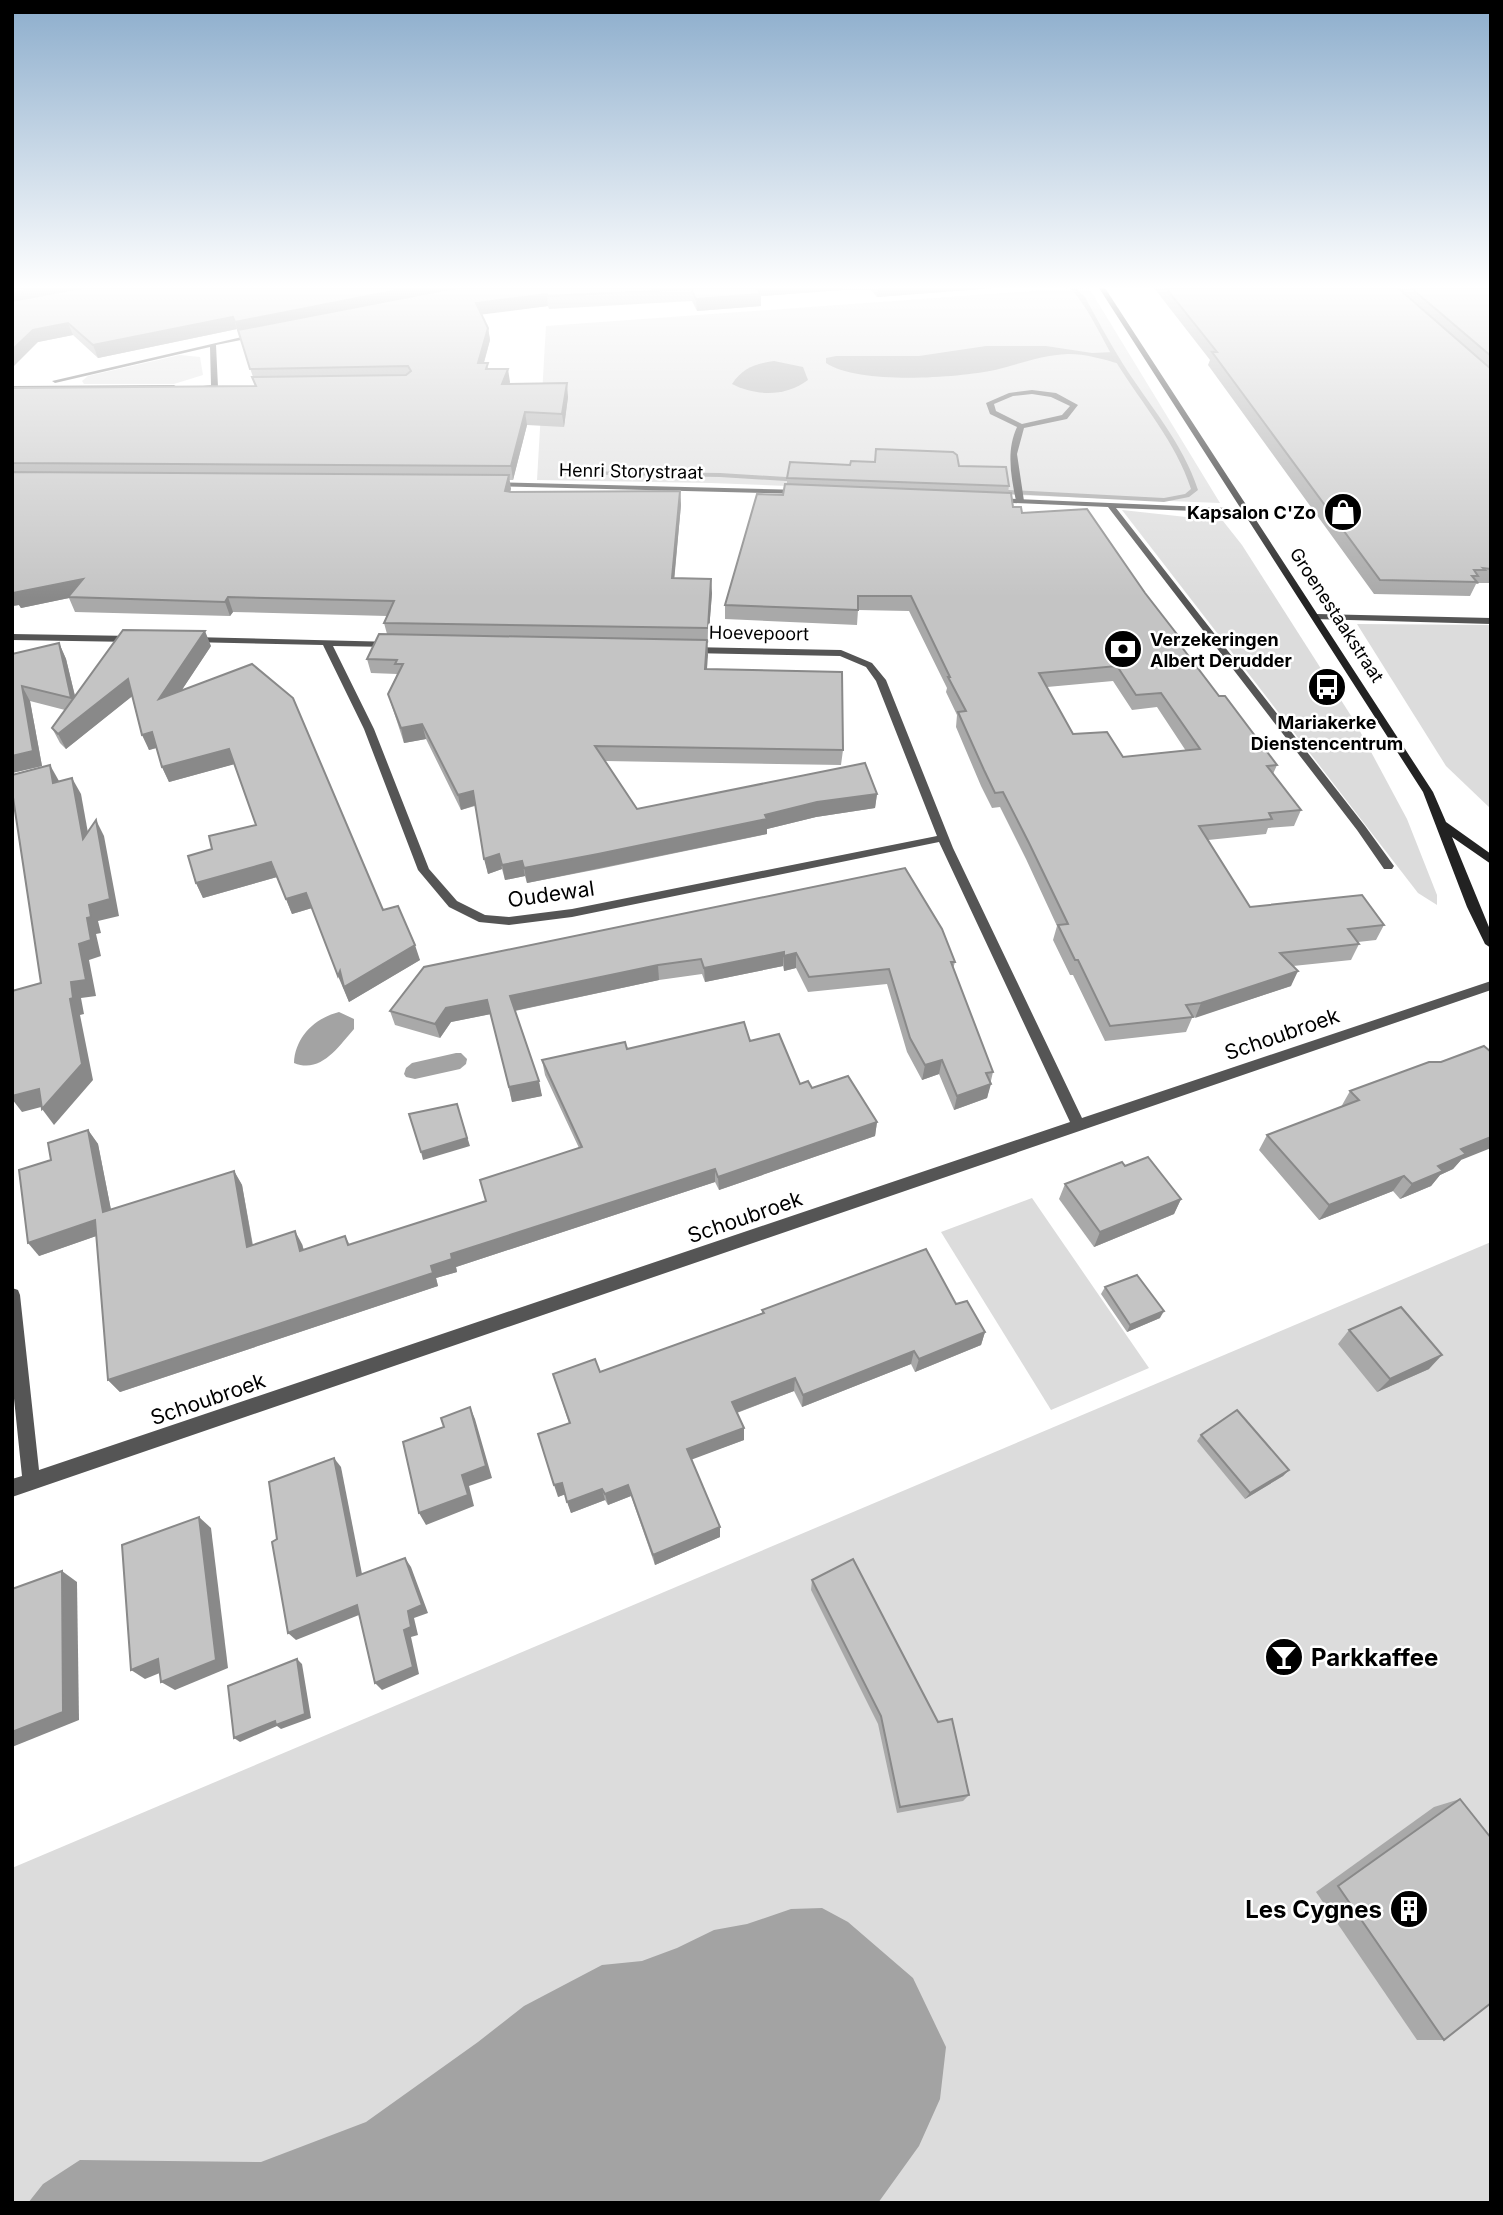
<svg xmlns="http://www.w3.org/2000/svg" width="1503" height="2215" font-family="Inter,sans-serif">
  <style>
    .green { fill: #dcdcdc }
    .water { fill: #a3a3a3 }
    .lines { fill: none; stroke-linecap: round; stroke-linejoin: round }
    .stream { fill: #a3a3a3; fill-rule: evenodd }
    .lane { fill: #555; fill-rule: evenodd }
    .street { fill: #555; fill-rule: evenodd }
    .secondary { fill: #222; fill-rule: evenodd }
    .wall { fill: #a9a9a9; fill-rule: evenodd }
    .shaded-wall { fill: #898989 }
    .building { fill: #c4c4c4; stroke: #898989; stroke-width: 2; fill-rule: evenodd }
    .labels { text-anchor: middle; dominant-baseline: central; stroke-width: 5; stroke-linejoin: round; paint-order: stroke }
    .far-street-label { font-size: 18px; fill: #000; stroke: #fff }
    .far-poi-label { font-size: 18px; font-weight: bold; fill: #000; stroke: #fff; text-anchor: end }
    .street-label { font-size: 21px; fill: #000; stroke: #fff }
    .near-poi-label { font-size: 24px; font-weight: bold; fill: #000; stroke: #fff; text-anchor: start }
  </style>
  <rect width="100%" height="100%" fill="#fff"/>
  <g class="green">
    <polygon points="1073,288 1089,288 1220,503 711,483 537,480 546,326"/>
    <polygon points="180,355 200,357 203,375 174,384 84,384 82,381 88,376"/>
    <polygon points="1122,510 1223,521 1242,545 1355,722 1407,819 1437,895 1437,905 1418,893"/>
    <polygon points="1357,624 1491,625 1491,809 1446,766"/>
    <polygon points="1032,1198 1149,1368 1051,1410 941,1232"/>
    <polygon points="1491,1242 1491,2203 12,2203 12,1868"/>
  </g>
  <g class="water">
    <path d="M986,346h60l46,7 22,-1 6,12c-17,-5 -34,-10 -52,-10 -26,1 -49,10 -73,16 -39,8 -136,15 -169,-7v-5l10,-2h83z"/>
    <path d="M774,361l29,6 5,13c-22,17 -53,16 -76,4 11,-16 23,-20 42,-23z"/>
    <path d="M339,1012l15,7v10c-16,18 -33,45 -60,34 1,-26 21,-45 45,-51z"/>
    <polygon points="456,1053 461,1053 467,1059 466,1064 460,1069 415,1079 406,1077 404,1074 406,1068 412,1063"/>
    <polygon points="822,1908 848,1922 913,1978 946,2047 940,2099 919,2146 878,2203 28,2203 43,2184 80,2160 261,2162 366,2122 478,2042 524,2006 602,1965 642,1961 677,1948 714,1930 747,1924 791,1909"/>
  </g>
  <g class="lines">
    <g class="stream">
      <path d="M1070,288h6l9,9c12,22 24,45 38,67 26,41 60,79 75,126l-9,7 -25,5 -173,-9 -3,-2 3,-2 173,9 21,-4 6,-5c-15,-47 -49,-85 -75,-127 -15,-24 -26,-53 -46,-74z"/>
      <polygon points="567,471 720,473 802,478 805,480 802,482 720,477 565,474 564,473"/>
    </g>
    <path class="lane" d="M1032,390l24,3 22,12 -11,14 -43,9 -7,26 7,47 -4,2 -4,-2c-5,-25 -10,-50 1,-74l-27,-13 -4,-11 23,-10zM1032,394l19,3 19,9 -8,9 -40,9 -26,-13 -2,-7 19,-8z"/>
    <g class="street">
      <polygon points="259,333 261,336 216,345 218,387 215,389 195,387 211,385 210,347 55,383 52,381"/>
      <polygon points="12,386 174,385 177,387 174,389 12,390"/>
      <polygon points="493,482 802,490 806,492 802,494 490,486 490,482"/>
      <polygon points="993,498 1251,509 1251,513 1248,513 1116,508 1365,826 1394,866 1392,869 1384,869 1357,830 1108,507 990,502 989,500"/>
      <polygon points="1317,614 1491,618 1491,624 1314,619 1312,617"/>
      <polygon points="12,634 133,636 138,639 133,642 12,640"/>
      <polygon points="192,637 395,642 395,646 392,647 333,646 374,729 429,869 457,901 485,915 509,917 572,909 937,836 876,681 866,667 840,656 689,653 684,650 689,647 841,650 872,663 886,680 953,848 1082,1118 1491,981 1491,990 12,1497 12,1479 22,1476 12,1379 12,1288 18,1290 20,1295 39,1470 1070,1122 939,842 572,917 509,925 479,922 449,907 418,870 364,729 323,645 189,642 187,640"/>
    </g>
    <polygon class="secondary" points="1099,288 1105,288 1433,792 1446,822 1491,854 1491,864 1452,837 1491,932 1491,948 1485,944 1467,907 1423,792"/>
  </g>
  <g class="wall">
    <polygon points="12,288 994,288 877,297 871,290 842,290 761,296 761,306 697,311 692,301 549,309 548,306 481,314 488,328 490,340 484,363 489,369 510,382 509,384 568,397 564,427 527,425 513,480 509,480 510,491 680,491 681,505 674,578 712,593 708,643 707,643 707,669 843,750 841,765 605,761 637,809 877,794 875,808 816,817 767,829 767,834 599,869 527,883 525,876 505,880 502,869 488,874 475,806 461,810 426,739 404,743 388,694 397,674 371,673 367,659 387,634 384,623 387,616 233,612 230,616 75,612 69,598 21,608 19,605 12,606 12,388 256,386 237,329 98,358 73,335 38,342"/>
    <polygon points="1154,288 1491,288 1491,583 1479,583 1478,584 1476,584 1470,596 1374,594 1208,365 1210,360"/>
    <path d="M850,465l109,1 50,20 -1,7 5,14 132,86 38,49 -2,5 38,49 58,69 -4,9 28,36 -7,16 -26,2 -2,6 -58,6 42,67 134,18 -8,15 -18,2 1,2 -8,16 -58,6 -2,20 -99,32 -6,14 -81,9 -32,-66h-3l-17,-35 4,-14 -31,-67 -26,-52 -8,1 -11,-22 -25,-59 1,-12 -11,-23 1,-4 -38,-77 -51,-1 -1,15 -132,-6v-14l58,-110 4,-11v-6zM1113,681l19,29 25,-3 29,44 -63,6 -50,-23 -26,-47z"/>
    <polygon points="59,643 66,659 75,696 211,646 181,691 383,910 420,960 349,1002 312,908 292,914 277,877 203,898 196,883 212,849 256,825 234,764 169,782 162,767 157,748 149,750 132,696 66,749 60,743 52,728 65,710 30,701 42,766 12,773 12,654"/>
    <polygon points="905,868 955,962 953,969 993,1072 987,1098 954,1110 939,1074 922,1080 907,1052 887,984 808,992 796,968 784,971 783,966 705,982 702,974 659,980 515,1011 542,1096 512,1102 491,1014 451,1022 440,1038 395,1025 390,1011"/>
    <polygon points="750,1041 800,1084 812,1088 877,1122 875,1136 719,1190 715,1182 456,1267 457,1272 436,1278 438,1286 120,1392 108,1380 96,1236 39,1256 51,1160 88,1130 98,1144 111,1210 234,1171 242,1185 253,1245 302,1244 304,1250 345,1236 350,1245 486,1201 579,1148 545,1075 542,1060 627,1049"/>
    <polygon points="1350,1091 1461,1160 1453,1169 1440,1175 1431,1186 1400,1199 1393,1191 1319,1220 1259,1150 1267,1135 1341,1107"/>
    <polygon points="1125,1166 1181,1199 1174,1214 1094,1247 1059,1199 1065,1184"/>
    <polygon points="1105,1287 1160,1318 1127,1332 1101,1294"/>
    <polygon points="956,1304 985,1332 981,1345 915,1372 911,1364 802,1407 794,1391 737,1413 744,1440 691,1459 720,1527 720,1537 655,1565 631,1496 608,1505 605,1500 571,1513 565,1494 558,1497 569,1423 553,1374 600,1372 762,1313 762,1310"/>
    <polygon points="1349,1330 1429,1369 1377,1392 1338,1344"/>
    <polygon points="1201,1435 1289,1470 1283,1476 1245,1499 1197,1441"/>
    <polygon points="812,1580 969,1795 963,1801 897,1813 878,1724 811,1590"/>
    <polygon points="1460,1799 1444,2040 1417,2040 1316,1892 1434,1807"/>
  </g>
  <g class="shaded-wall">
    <polygon points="39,288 106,288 12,306 12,293"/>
    <polygon points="408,288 470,288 239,334 235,322"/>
    <polygon points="755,288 842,288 842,290 761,296 761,306 697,311 696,299"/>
    <polygon points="878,288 994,288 877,297"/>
    <polygon points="547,294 548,306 478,315 476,303"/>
    <polygon points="233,317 237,329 98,358 93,345"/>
    <polygon points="68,323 73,335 38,342 12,368 12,350 33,330"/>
    <polygon points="488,328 490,340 480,376 478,363"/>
    <polygon points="508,369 510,382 504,397 502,384"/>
    <polygon points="567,383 568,397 564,427 562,414"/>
    <polygon points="525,412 527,425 513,480 511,466"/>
    <polygon points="509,475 511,489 507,505 505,491"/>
    <polygon points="680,491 681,505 673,593 672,578"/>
    <polygon points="83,579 68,597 69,598 21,608 19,605 12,606 12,590"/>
    <polygon points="711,579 712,593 708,643 708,628"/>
    <polygon points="228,597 233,612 230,616 225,602"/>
    <polygon points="205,631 211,646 166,714 159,699"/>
    <polygon points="707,640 708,655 706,683 705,669"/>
    <polygon points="59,643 66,659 79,713 71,698"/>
    <polygon points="128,679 135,694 66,749 58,734"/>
    <polygon points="22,686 30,701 42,766 12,773 12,756"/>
    <polygon points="422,724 426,739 404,743 401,728"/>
    <polygon points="152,732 159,747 149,750 142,735"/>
    <polygon points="229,749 235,764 169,782 162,767"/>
    <polygon points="50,765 59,781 53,783"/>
    <polygon points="72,778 81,794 92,855 83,839"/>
    <polygon points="473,791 476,805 461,810 458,795"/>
    <polygon points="877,794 875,808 816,817 767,829 767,834 527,883 524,868 817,802"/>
    <polygon points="96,820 104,836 119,916 98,921 101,933 96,934 101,956 89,960 96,996 81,998 84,1014 80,1015 93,1080 54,1125 42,1109 45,1106 22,1112 12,1099 12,1096 70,999 71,982 79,944 87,918 89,905"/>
    <polygon points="499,854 502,869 488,874 484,859"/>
    <polygon points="522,861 525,876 505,880 502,865"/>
    <polygon points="271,862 277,877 203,898 196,883"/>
    <polygon points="306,893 312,908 292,914 286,899"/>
    <polygon points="415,945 420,960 349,1002 338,976 340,971"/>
    <polygon points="784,952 783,966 705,982 704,968"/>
    <polygon points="796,953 796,968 784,971 784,956"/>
    <polygon points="658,965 659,980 513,1011 510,996"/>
    <polygon points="1298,971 1291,986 1195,1018 1201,1003"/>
    <polygon points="487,1000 491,1014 451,1022 440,1038 435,1024 446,1008"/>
    <polygon points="942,1060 939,1074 922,1080 925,1065"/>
    <polygon points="539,1081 542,1096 512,1102 509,1087"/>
    <polygon points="991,1084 987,1098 954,1110 957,1096"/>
    <polygon points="457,1104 470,1146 423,1160 421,1152"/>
    <polygon points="877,1122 875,1136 719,1190 718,1177"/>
    <polygon points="88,1130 98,1144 114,1225 103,1212"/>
    <polygon points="1491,1137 1491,1148 1461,1160 1453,1169 1440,1175 1431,1186 1400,1199 1412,1184 1461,1149"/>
    <polygon points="715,1169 715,1182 456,1267 457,1272 436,1278 438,1286 120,1392 108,1380 431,1266 451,1254"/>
    <polygon points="234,1171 242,1185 255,1260 247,1247"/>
    <polygon points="1404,1176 1393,1191 1319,1220 1329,1205"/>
    <polygon points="1181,1199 1174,1214 1094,1247 1100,1232"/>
    <polygon points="95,1220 105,1233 39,1256 28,1243"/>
    <polygon points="295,1231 302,1244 307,1264 300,1251"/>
    <polygon points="1164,1311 1160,1318 1127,1332 1130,1325"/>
    <polygon points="985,1332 981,1345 915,1372 919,1359"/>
    <polygon points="914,1351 911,1364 802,1407 803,1395"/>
    <polygon points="1442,1355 1429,1369 1377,1392 1390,1379"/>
    <polygon points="795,1378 794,1391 733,1414 732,1402"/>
    <polygon points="470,1407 475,1419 492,1478 469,1486 474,1506 426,1525 419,1513"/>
    <polygon points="744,1428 744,1440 688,1461 687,1449"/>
    <polygon points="334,1458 341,1467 364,1584 357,1576"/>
    <polygon points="1289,1470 1283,1476 1245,1499 1250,1493"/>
    <polygon points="562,1483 566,1494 558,1497 554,1485"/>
    <polygon points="628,1485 631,1496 608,1505 605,1494"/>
    <polygon points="602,1489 605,1500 571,1513 567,1502"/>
    <polygon points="199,1517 211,1528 228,1668 175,1690 161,1682"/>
    <polygon points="720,1527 720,1537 655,1565 653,1555"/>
    <polygon points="405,1558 411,1567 428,1613 414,1618 418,1635 411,1637 419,1674 382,1690 375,1683 408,1611"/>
    <polygon points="62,1571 77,1582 79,1720 12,1747 12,1732"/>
    <polygon points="357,1605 364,1613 296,1640 288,1633"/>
    <polygon points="158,1659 172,1668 145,1679 131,1670"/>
    <polygon points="297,1659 302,1664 311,1718 281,1729 277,1726 240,1742 234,1738 275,1721"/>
  </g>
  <g class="building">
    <polygon points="12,288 39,288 12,293"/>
    <polygon points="81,288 408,288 235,322 233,317 93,345 68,323 33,330 12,350 12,301"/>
    <polygon points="455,288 757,288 761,294 696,299 691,289 548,296 547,294 476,303 488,328 478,363 488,363 486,369 508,369 502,384 567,383 562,414 525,412 511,466 12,463 12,388 256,386 252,377 406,375 411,371 408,366 250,369 238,330"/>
    <polygon points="1166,288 1398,288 1491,369 1491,569 1483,568 1485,570 1474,570 1478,576 1472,576 1477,582 1380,580 1212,352 1217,352"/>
    <polygon points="1411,288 1491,288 1491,356"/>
    <polygon points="876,449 953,452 957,455 959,466 1006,467 1009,486 787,478 790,462 850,465 851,461 875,462"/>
    <polygon points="12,472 509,475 505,491 511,492 680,491 672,578 711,579 708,628 384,623 394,601 228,597 225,602 68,597 83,579 13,593"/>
    <path d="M785,484l226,9 2,14h8l1,6 65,-4 58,84 38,49h-5l41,54h6l52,69 -10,1 34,44 -32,3 3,6 -73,7 51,81 112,-12 22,30 -36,4 11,15 -79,9 18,18 -97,32 -15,2 7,12 -83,9 -32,-66h-3l-17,-35 10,-1 -39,-81 -26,-51 -8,1 -11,-23 -26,-58 8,-1 -18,-34h2l-39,-81h-53v14l-133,-5 32,-111 26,1zM1117,666l19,29 25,-2 39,56 -77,8 -16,-25 -34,2 -34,-61z"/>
    <polygon points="123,630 205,631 159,699 252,664 293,698 383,910 398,906 415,945 344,987 340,971 338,976 306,893 286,899 271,862 196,883 188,856 212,849 209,836 256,825 229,749 162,767 152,732 142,735 128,679 58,734 52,728"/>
    <polygon points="379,634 707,640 705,669 842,672 843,750 595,746 637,809 865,763 877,794 817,802 765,815 767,819 598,854 524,868 522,861 502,865 499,854 484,859 473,791 458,795 422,724 401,728 388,694 403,664 395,664 397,660 367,659"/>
    <polygon points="59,643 71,698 22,686 33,751 12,756 12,654"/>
    <polygon points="50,765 53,783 72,778 83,839 96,820 110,899 89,905 91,917 87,918 91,940 79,944 86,980 71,982 73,998 70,999 82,1064 42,1109 39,1089 12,1096 12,991 41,983 12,791 12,775"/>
    <polygon points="905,868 942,929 955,962 951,962 993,1072 986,1073 991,1084 957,1096 942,1060 925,1065 910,1038 889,969 809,977 796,953 784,956 784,952 704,968 701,959 658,965 510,996 539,1081 509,1087 487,1000 446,1008 435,1024 390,1011 424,967"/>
    <polygon points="744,1022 750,1041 779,1034 800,1084 808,1081 812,1088 848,1076 877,1122 718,1177 715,1169 451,1254 452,1259 431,1266 433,1273 108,1380 95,1220 28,1243 19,1170 51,1160 48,1143 88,1130 103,1212 234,1171 247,1247 295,1231 300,1251 345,1236 348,1245 486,1201 480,1180 582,1147 542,1060 625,1042 627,1049"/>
    <polygon points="1484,1046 1491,1052 1491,1137 1461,1149 1466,1154 1438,1166 1443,1171 1412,1184 1404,1176 1329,1205 1267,1135 1359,1100 1350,1091 1429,1062 1441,1062"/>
    <polygon points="457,1104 467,1138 421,1152 409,1114"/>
    <polygon points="1148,1157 1181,1199 1100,1232 1065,1184 1122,1162 1125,1166"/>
    <polygon points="926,1249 956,1304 967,1301 985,1332 919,1359 914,1351 803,1395 795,1378 732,1402 744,1428 687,1449 720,1527 653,1555 628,1485 605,1494 602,1489 567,1502 562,1483 554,1485 538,1434 570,1423 553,1374 595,1359 600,1372 764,1313 762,1310"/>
    <polygon points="1137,1275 1164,1311 1130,1325 1105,1287"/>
    <polygon points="1401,1307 1442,1355 1390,1379 1349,1330"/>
    <polygon points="470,1407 486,1466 462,1475 468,1495 419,1513 403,1442 444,1427 441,1418"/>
    <polygon points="1237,1410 1289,1470 1250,1493 1201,1435"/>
    <polygon points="334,1458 357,1576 405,1558 422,1605 408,1611 411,1627 404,1630 413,1667 375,1683 357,1605 288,1633 272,1542 277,1539 269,1482"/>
    <polygon points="199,1517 216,1660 161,1682 158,1659 131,1670 122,1545"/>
    <polygon points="853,1559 938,1722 952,1719 969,1795 900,1807 881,1716 812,1580"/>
    <polygon points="62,1571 63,1712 12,1732 12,1589"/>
    <polygon points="297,1659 305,1714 276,1725 275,1721 234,1738 228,1686"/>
    <polygon points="1460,1799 1491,1838 1491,2003 1444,2040 1338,1886"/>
  </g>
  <linearGradient id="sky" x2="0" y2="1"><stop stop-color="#8cadcc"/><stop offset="0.48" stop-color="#fff"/><stop offset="1" stop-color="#fff" stop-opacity="0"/></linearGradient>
  <rect width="1503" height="598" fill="url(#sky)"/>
  <defs>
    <symbol id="shop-disc" viewBox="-11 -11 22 22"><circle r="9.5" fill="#000" stroke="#fff"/><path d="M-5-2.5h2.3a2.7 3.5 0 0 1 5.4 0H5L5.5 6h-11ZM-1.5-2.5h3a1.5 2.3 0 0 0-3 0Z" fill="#fff"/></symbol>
    <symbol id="bank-disc" viewBox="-11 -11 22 22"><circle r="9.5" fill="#000" stroke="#fff"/><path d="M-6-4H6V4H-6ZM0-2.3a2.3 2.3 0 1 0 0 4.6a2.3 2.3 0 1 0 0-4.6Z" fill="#fff"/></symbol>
    <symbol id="bus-disc" viewBox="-11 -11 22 22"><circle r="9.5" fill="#000" stroke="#fff"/><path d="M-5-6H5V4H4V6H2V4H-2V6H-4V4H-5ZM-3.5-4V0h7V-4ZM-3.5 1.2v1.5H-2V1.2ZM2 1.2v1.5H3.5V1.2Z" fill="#fff"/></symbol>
    <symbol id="bar-disc" viewBox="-11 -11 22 22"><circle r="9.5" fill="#000" stroke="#fff"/><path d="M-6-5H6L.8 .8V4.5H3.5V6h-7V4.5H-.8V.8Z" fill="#fff"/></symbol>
    <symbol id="building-disc" viewBox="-11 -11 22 22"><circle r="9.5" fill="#000" stroke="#fff"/><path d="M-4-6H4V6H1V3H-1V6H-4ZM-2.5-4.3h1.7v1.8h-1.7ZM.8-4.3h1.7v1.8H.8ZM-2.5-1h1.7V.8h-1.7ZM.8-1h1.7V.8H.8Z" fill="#fff"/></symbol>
  </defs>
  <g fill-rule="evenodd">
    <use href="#shop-disc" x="1321" y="490" width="44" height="44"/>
    <use href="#bank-disc" x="1101" y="627" width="44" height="44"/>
    <use href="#bus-disc" x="1305" y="665" width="44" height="44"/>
    <use href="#bar-disc" x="1262" y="1635" width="44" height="44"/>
    <use href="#building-disc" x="1387" y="1887" width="44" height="44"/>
  </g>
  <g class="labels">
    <g class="far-street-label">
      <text transform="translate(631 471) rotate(1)">Henri Storystraat</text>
      <text transform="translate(1337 615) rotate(57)">Groenestaakstraat</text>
      <text transform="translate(759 633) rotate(1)">Hoevepoort</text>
    </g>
    <g class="far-poi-label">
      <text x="1316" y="512">Kapsalon C'Zo</text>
      <text x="1150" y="639" text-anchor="start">Verzekeringen<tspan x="1150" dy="21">Albert Derudder</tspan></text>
      <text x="1327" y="722" text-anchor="middle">Mariakerke<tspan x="1327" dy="21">Dienstencentrum</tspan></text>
    </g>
    <g class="street-label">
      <text transform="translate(551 894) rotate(-8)">Oudewal</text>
      <text transform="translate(1282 1034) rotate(-19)">Schoubroek</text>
      <text transform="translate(745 1217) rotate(-19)">Schoubroek</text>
      <text transform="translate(208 1399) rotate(-19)">Schoubroek</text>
    </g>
    <g class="near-poi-label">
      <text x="1311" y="1657">Parkkaffee</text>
      <text x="1382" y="1909" text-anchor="end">Les Cygnes</text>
    </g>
  </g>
  <rect width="1503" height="2215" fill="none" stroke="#000000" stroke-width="28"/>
</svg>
